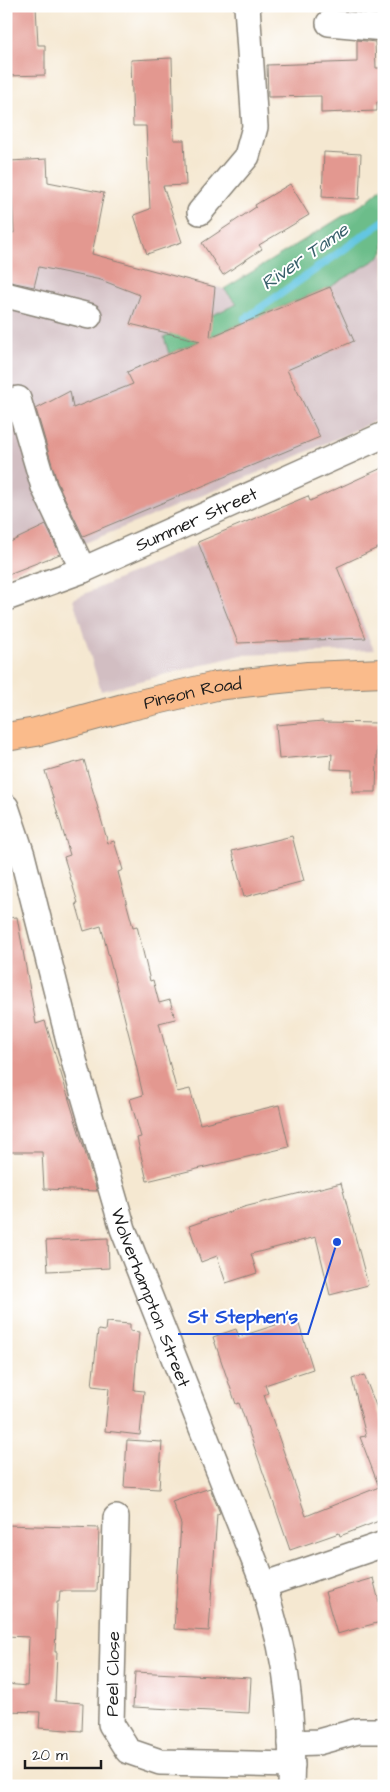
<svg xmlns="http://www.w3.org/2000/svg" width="390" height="1792" font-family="'Architects Daughter',sans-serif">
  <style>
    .industrial { fill: #d2bec2 }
    .forest { fill: #6cbd8a; stroke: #446c53 }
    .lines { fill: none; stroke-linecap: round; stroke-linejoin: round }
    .stream { stroke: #64c6e2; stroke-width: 8 }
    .building { fill: #e39890 }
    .minor-casing { stroke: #888276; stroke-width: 28 }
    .major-casing { stroke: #888276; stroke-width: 30 }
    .minor { stroke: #fff; stroke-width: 25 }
    .major { stroke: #fabb8b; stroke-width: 28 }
    .labels { text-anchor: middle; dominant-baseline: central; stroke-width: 4; stroke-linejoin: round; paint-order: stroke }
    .street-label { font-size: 18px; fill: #1c1c1c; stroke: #fff }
    .water-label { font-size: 19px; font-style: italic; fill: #39606b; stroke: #fff }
    .leader { fill: none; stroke: #1d4ed8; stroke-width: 2 }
    .callout-dot { fill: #1d4ed8; stroke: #fff; stroke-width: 2 }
    .callout-label { font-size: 19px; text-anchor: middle; font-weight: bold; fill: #1d4ed8; stroke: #fff; stroke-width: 4; stroke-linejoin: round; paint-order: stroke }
  </style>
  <rect width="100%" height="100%" fill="#fff"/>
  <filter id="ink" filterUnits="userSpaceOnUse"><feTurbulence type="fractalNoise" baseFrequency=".02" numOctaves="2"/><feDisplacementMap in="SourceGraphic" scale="10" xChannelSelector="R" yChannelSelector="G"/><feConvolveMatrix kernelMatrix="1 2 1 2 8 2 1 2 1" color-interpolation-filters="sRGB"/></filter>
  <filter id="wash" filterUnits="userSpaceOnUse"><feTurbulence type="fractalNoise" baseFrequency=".0096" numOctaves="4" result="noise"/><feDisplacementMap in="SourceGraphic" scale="20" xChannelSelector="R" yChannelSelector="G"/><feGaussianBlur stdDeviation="1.12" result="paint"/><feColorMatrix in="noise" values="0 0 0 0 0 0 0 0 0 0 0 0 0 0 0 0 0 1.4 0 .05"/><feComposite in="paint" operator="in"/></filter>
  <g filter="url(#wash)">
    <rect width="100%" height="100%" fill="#f5e8d1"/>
    <g class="industrial">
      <polygon points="6,232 224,289 237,304 165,336 169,354 330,287 375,260 384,252 384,417 282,463 6,575"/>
      <polygon points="308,496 374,650 241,655 101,691 73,599"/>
    </g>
    <polygon class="forest" points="384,186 384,252 375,260 330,287 169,354 164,337 237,304 224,289 366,202"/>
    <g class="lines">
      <polyline class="stream" points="245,319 384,221"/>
    </g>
    <g id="blocks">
      <g class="building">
        <polygon points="6,6 36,6 38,45 45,45 45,75 6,76"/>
        <polygon points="357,40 375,42 376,68 384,68 384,102 377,102 377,111 321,113 321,96 268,97 267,65 357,62"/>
        <polygon points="172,58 174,140 184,140 186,185 163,186 182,242 147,254 134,215 150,209 146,126 133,126 131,60"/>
        <polygon points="324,152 361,154 359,199 322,197"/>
        <polygon points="47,159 48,182 104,193 92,254 215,287 210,337 330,287 354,341 287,370 320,437 83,536 57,482 36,409 70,391 73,408 133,384 127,372 200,341 130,324 140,295 101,280 39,267 34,287 6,281 6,231 14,233 10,161"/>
        <polygon points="290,184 309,215 259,245 262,249 223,275 202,243 256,207 255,205"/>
        <polygon points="384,467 384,545 337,567 366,638 238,643 198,542 308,496 310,501"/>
        <polygon points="46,525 60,554 6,575 6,544"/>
        <polygon points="323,721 323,722 378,723 376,792 352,792 352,770 331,769 332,754 279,759 276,725"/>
        <polygon points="84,760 108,843 114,841 123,870 118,872 133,927 137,926 150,981 153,980 159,1003 170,1000 175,1019 159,1023 177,1092 190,1089 200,1124 279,1105 289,1147 147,1181 137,1138 141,1137 130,1099 143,1095 130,1039 101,926 84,931 76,903 78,903 64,857 70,855 45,771"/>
        <polygon points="292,836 304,881 244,897 232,851"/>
        <polygon points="17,917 36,1024 45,1021 97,1191 44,1189 42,1152 6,1152 6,918"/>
        <polygon points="341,1183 368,1285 330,1295 316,1237 251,1254 257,1273 226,1283 217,1256 201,1262 189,1226 244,1207"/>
        <polygon points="108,1238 109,1268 48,1271 46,1241"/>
        <polygon points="297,1318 313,1369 265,1385 268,1393 264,1395 306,1516 379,1487 360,1437 366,1436 352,1379 364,1375 384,1426 384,1519 340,1536 339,1533 290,1550 239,1403 236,1404 213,1337 236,1329 239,1337"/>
        <polygon points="106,1322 130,1324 130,1331 139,1332 134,1390 144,1391 140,1435 105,1431 109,1388 92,1386 98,1330 105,1331"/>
        <polygon points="127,1440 162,1442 159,1489 124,1487"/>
        <polygon points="210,1488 220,1513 217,1514 209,1631 174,1629 181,1524 172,1501"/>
        <polygon points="6,1525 99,1528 97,1591 60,1591 59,1602 57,1602 55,1652 57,1652 55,1701 83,1703 82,1731 39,1728 40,1712 6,1711 6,1684 27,1686 29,1637 6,1636"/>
        <polygon points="373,1578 384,1621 337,1634 325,1592"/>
        <polygon points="135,1672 251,1678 249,1713 133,1707"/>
      </g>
    </g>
  </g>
  <g filter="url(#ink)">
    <use href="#blocks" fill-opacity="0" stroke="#888276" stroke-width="1"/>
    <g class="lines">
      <defs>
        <g id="minor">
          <polyline points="329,23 384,28"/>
          <polyline points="200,212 247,156 255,127 247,6"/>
          <polyline points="6,295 89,316"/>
          <polyline points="18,399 44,487 83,570"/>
          <path id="s1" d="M6,598l77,-28 301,-135"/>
          <path id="s2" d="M6,807l16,48 54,213 47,161 141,356c5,20 11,40 16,60 10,45 13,94 11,141"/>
          <polyline points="116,1518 111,1724 128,1751 160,1762 292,1765"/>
          <polyline points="264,1585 384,1544"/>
          <polyline points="291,1743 318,1742 358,1731 384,1731"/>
        </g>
        <g id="major">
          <path id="s3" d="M6,737l30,-5 91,-25 89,-21 92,-10 76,-3"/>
        </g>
      </defs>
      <use href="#minor" class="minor-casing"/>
      <use href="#major" class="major-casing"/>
      <use href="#minor" class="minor"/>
      <use href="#major" class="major"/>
    </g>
  </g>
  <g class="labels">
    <g class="street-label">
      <text stroke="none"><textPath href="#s1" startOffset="206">Summer Street</textPath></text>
      <text stroke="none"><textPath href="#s3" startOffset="192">Pinson Road</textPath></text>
      <text stroke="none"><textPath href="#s2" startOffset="512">Wolverhampton Street</textPath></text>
      <text transform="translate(113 1674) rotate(-89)">Peel Close</text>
    </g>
    <g class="water-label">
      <text transform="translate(305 257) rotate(-35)">River Tame</text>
    </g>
  </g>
  <path class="leader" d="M337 1242L308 1334H178"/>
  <circle class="callout-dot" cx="337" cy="1242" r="5"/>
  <g class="callout-label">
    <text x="243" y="1323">St Stephen's</text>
  </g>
  <rect width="390" height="1792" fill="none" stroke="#fff" stroke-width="25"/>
  <path d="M25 1760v8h76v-8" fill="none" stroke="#1c1c1c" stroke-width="2.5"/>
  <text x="32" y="1760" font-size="15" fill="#1c1c1c" stroke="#ffffff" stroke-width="4" paint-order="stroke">20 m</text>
</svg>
